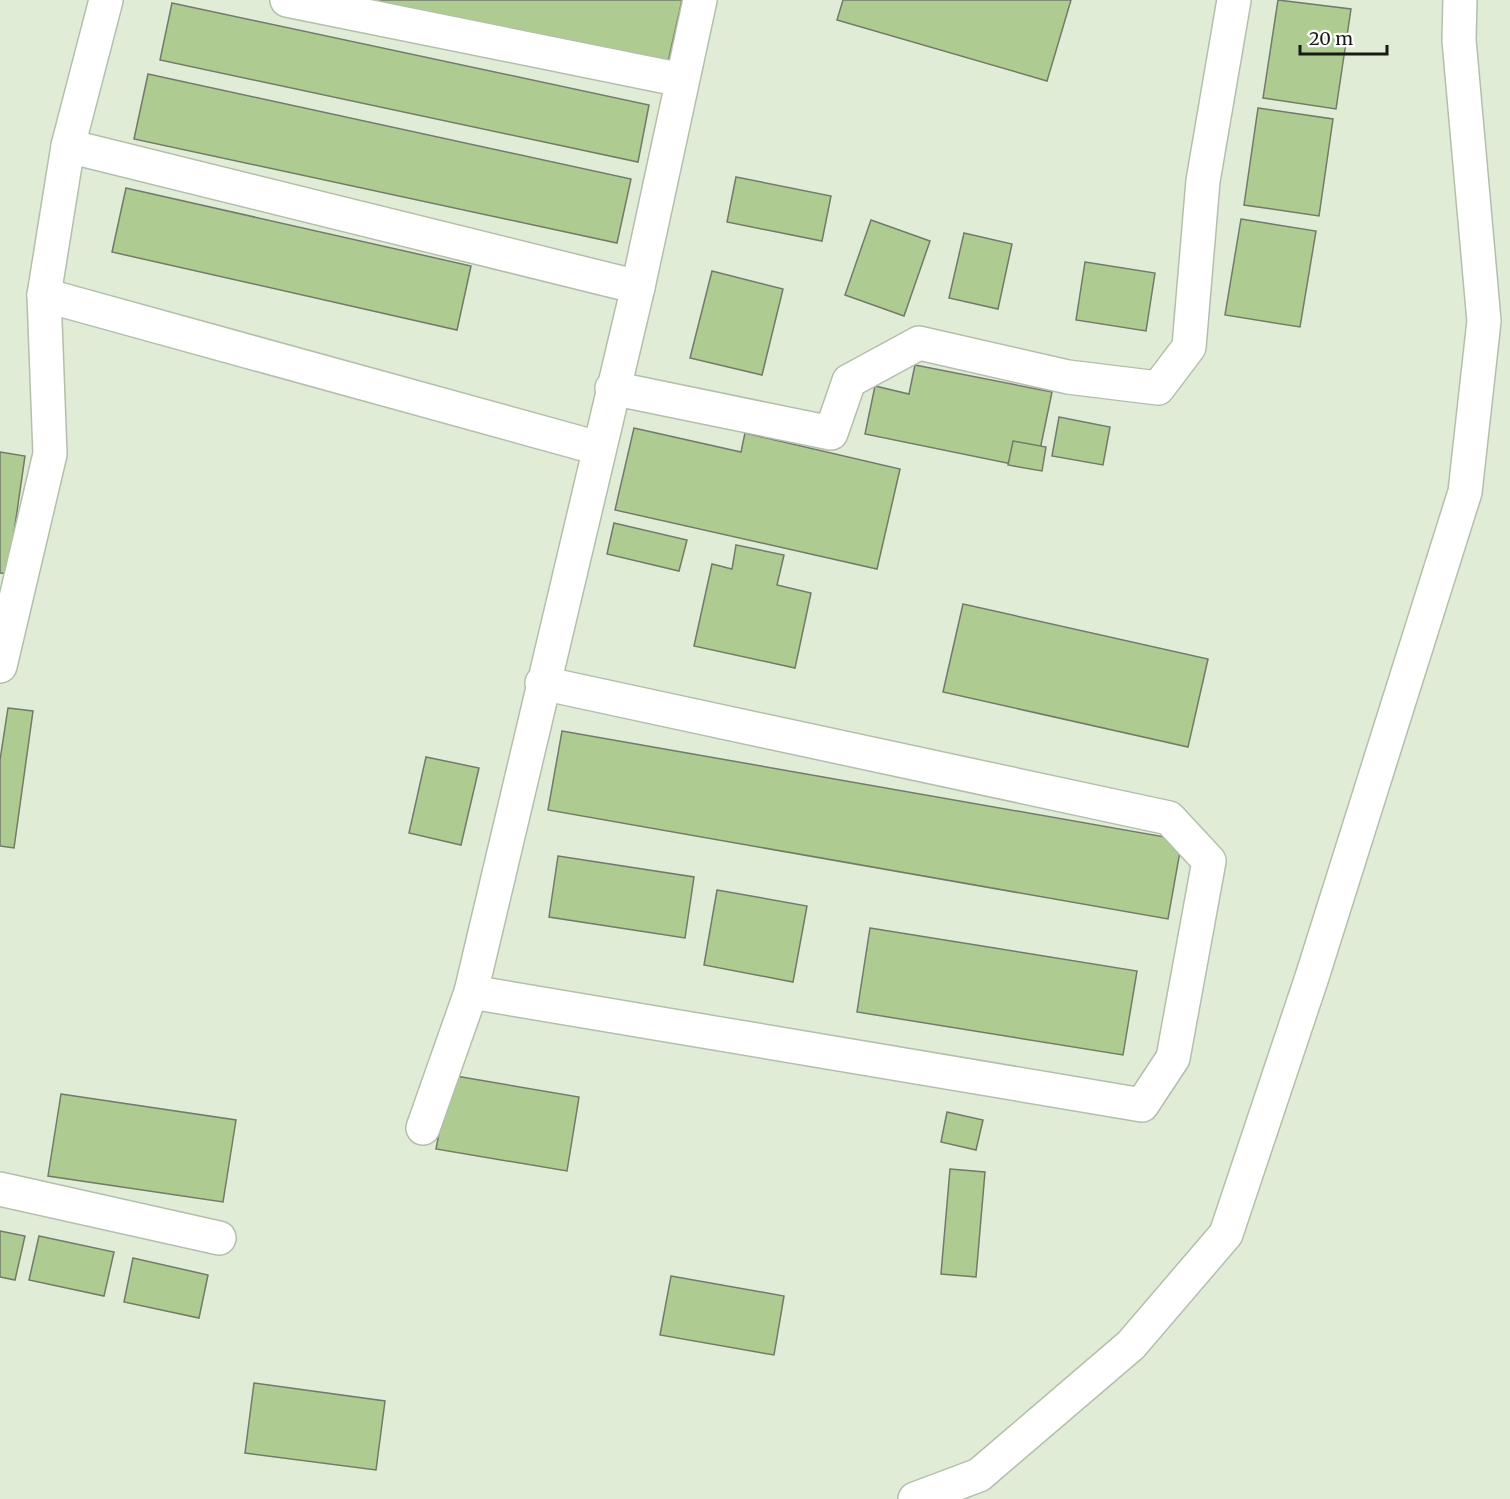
<svg xmlns="http://www.w3.org/2000/svg" width="1510" height="1499" font-family="Merriweather,serif">
  <style>
    .building { fill: #aecc91; stroke: #717b69; stroke-width: 1.5 }
    .lines { fill: none; stroke-linecap: round; stroke-linejoin: round }
    .minor-casing { stroke: #b4bfab; stroke-width: 36 }
    .minor { stroke: #fff; stroke-width: 33 }
  </style>
  <rect width="100%" height="100%" fill="#e1ecd7"/>
  <g class="building">
    <polygon points="348,0 682,0 666,71"/>
    <polygon points="843,0 1071,0 1047,81 837,20"/>
    <polygon points="1278,0 1351,9 1336,109 1263,98"/>
    <polygon points="172,3 649,105 638,162 160,60"/>
    <polygon points="148,74 631,179 617,243 134,139"/>
    <polygon points="1258,108 1333,119 1319,216 1244,205"/>
    <polygon points="736,177 831,196 822,241 727,222"/>
    <polygon points="126,188 471,266 457,330 112,252"/>
    <polygon points="1241,219 1316,231 1300,327 1225,315"/>
    <polygon points="871,220 930,241 904,316 845,295"/>
    <polygon points="964,233 1012,244 998,309 949,298"/>
    <polygon points="1085,262 1155,273 1146,331 1076,320"/>
    <polygon points="712,271 783,289 762,375 690,358"/>
    <polygon points="915,365 1052,392 1036,469 865,434 875,386 909,394"/>
    <polygon points="1059,417 1110,427 1103,465 1052,456"/>
    <polygon points="634,428 741,452 745,433 900,469 877,569 615,510"/>
    <polygon points="1013,441 1046,447 1042,471 1008,465"/>
    <polygon points="0,452 25,456 8,574 0,573"/>
    <polygon points="614,523 687,540 679,571 607,554"/>
    <polygon points="736,545 784,555 777,585 811,593 795,668 694,646 712,564 732,569"/>
    <polygon points="963,604 1208,659 1188,747 943,692"/>
    <polygon points="8,708 33,711 14,848 0,846 0,760"/>
    <polygon points="562,731 1182,840 1168,919 548,810"/>
    <polygon points="426,757 479,768 461,845 409,833"/>
    <polygon points="558,856 694,877 685,938 549,917"/>
    <polygon points="717,890 807,906 793,982 704,965"/>
    <polygon points="870,928 1137,971 1123,1055 857,1012"/>
    <polygon points="450,1075 579,1097 567,1171 436,1149"/>
    <polygon points="61,1094 236,1120 223,1202 48,1176"/>
    <polygon points="947,1112 983,1120 976,1150 941,1142"/>
    <polygon points="950,1169 985,1172 976,1277 941,1274"/>
    <polygon points="0,1231 25,1236 15,1280 0,1277"/>
    <polygon points="39,1236 114,1252 104,1296 29,1280"/>
    <polygon points="133,1258 208,1275 199,1318 124,1302"/>
    <polygon points="671,1276 784,1296 774,1355 660,1335"/>
    <polygon points="254,1383 385,1401 376,1470 245,1453"/>
  </g>
  <g class="lines">
    <defs>
      <g id="minor">
        <polyline points="287,0 682,80"/>
        <polyline points="68,146 638,287"/>
        <polyline points="44,295 598,448"/>
        <polyline points="612,388 831,433 849,381 919,343 1068,377 1158,388 1189,347 1203,181 1234,0"/>
        <polyline points="0,666 50,454 44,295 68,146 106,0"/>
        <polyline points="471,992 1142,1105 1173,1058 1209,861 1169,818 542,683"/>
        <polyline points="423,1128 471,992 638,287 700,0"/>
        <polyline points="0,1189 219,1238"/>
        <polyline points="915,1499 979,1475 1131,1345 1226,1234 1312,977 1465,492 1484,321 1459,40 1460,0"/>
      </g>
    </defs>
    <use href="#minor" class="minor-casing"/>
    <use href="#minor" class="minor"/>
  </g>
  <path d="M1300 45v9h87v-9" fill="none" stroke="#171b14" stroke-width="3"/>
  <text x="1309" y="45" font-size="18" fill="#171b14" stroke="#ffffff" stroke-width="4.5" paint-order="stroke">20 m</text>
</svg>
